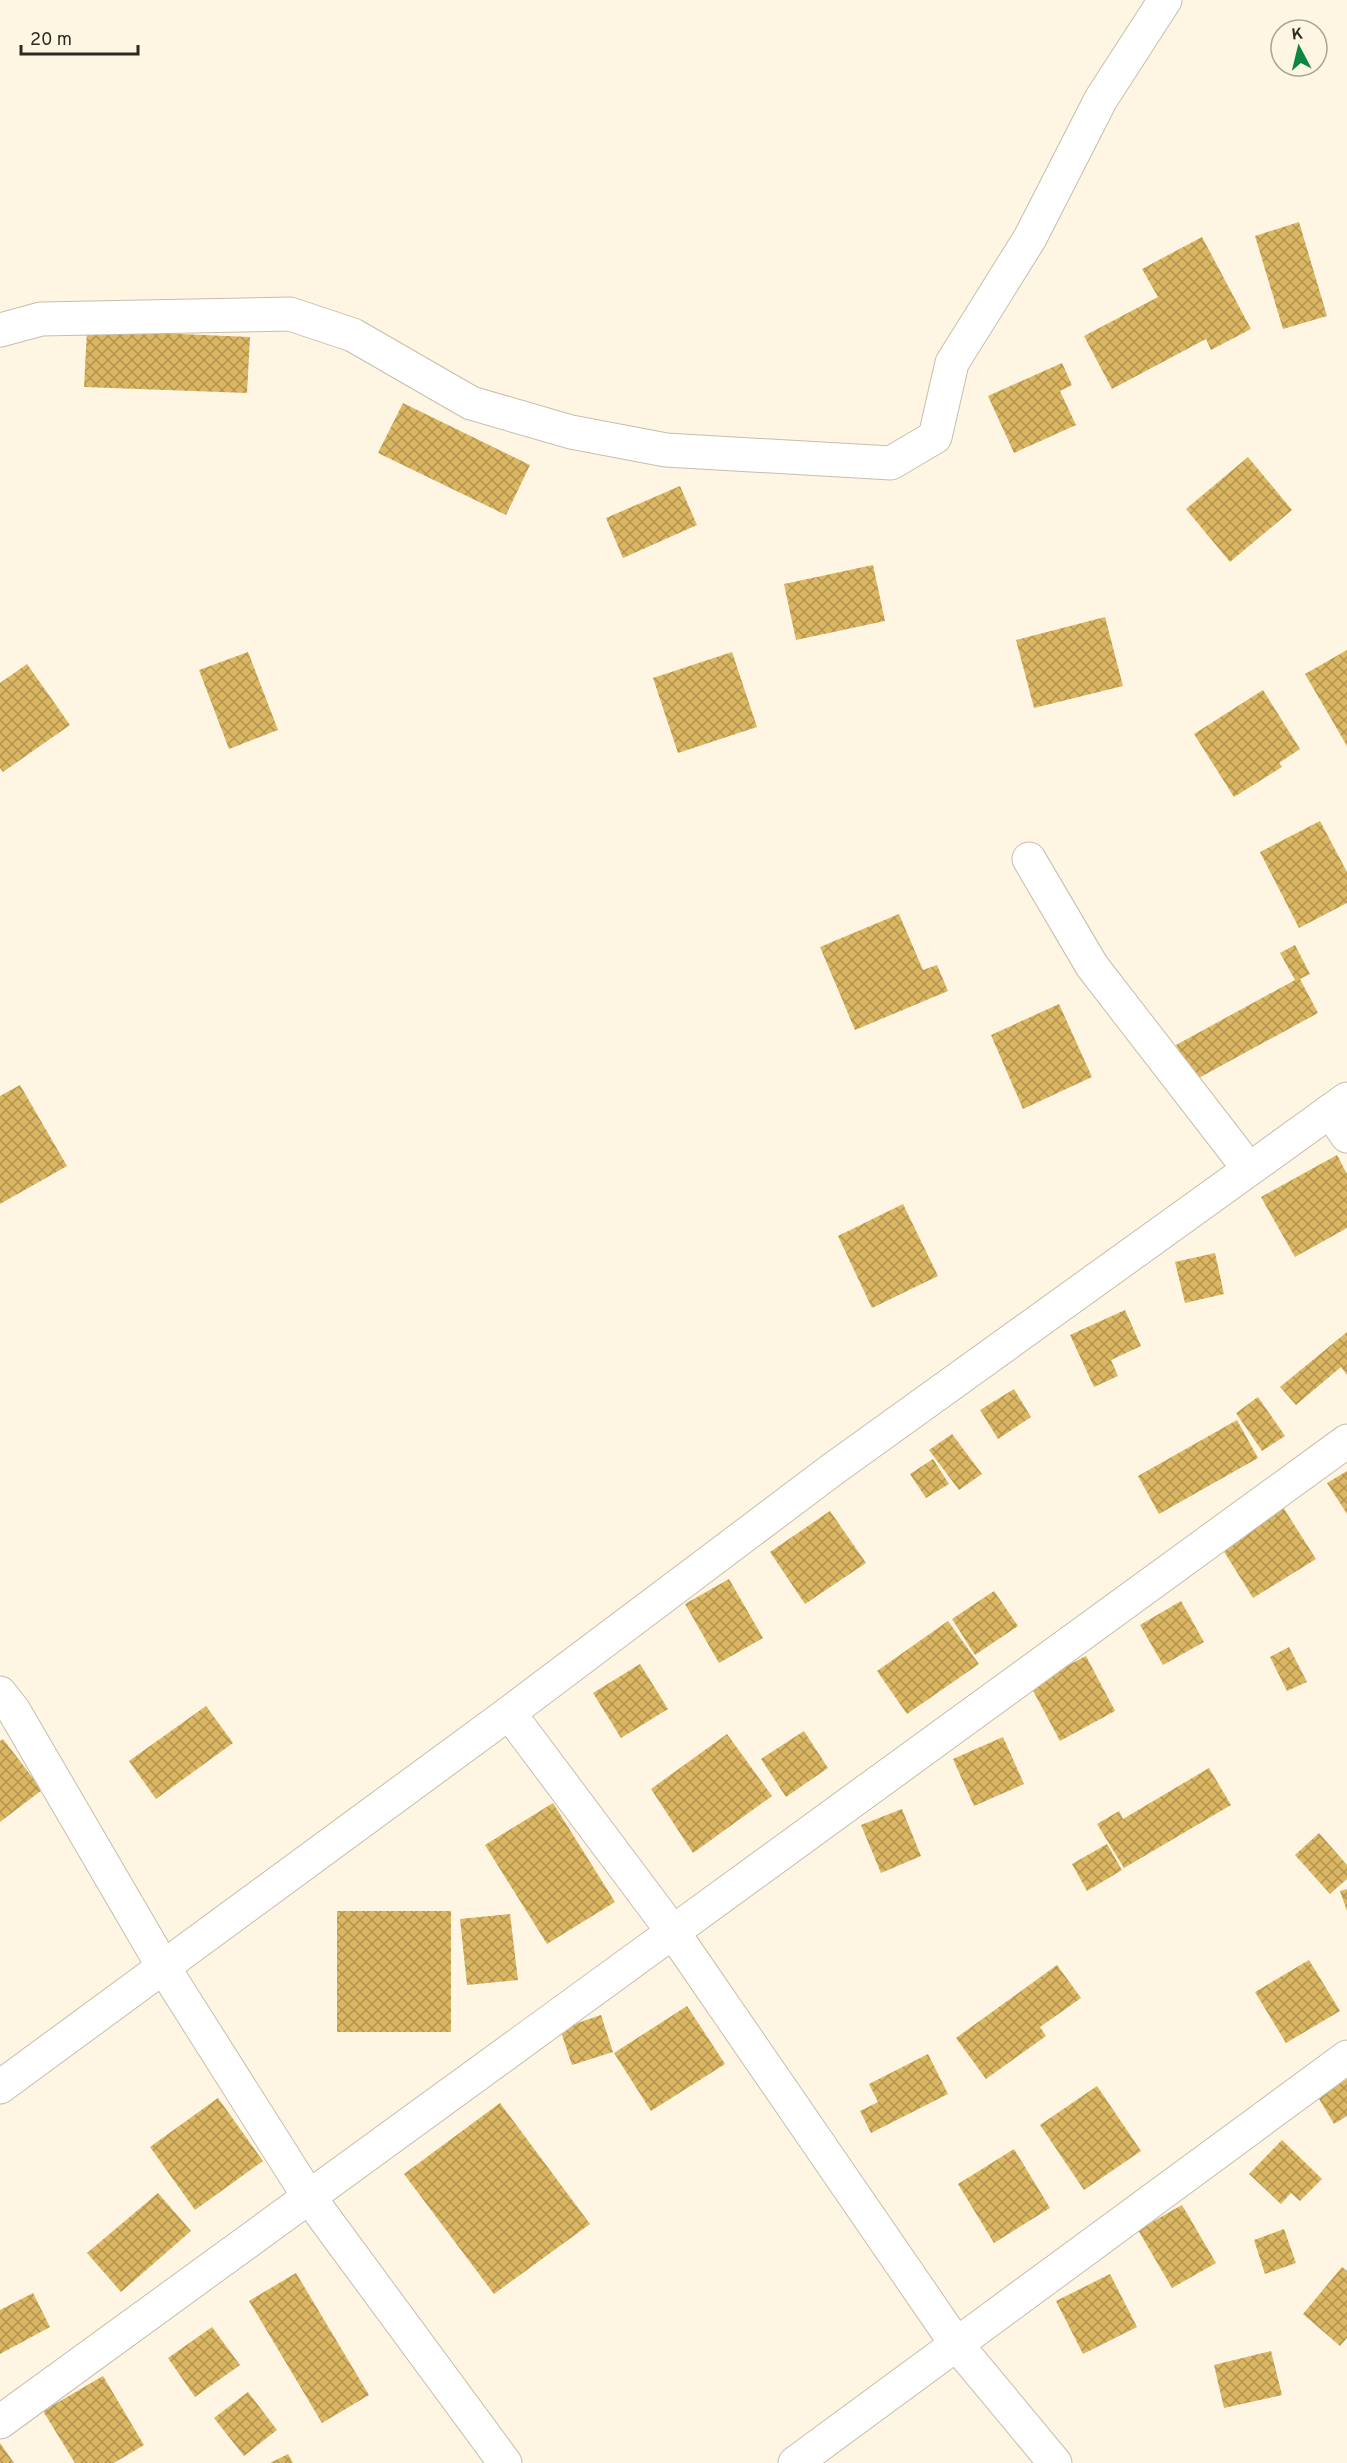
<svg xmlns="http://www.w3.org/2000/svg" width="1347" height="2463" font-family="Overpass,sans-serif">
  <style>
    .building { fill: url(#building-cross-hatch) }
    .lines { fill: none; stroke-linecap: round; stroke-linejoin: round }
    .street-casing { stroke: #c6beac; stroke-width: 35 }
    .secondary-casing { stroke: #c6beac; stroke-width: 35 }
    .street { stroke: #fff; stroke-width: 33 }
    .secondary { stroke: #fff; stroke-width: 33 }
  </style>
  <defs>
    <pattern id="building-cross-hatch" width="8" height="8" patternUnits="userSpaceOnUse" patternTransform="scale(1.5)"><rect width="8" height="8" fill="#dbb663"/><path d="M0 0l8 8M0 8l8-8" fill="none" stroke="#b29451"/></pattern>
  </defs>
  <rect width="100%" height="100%" fill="#fef6e3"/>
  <g class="building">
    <polygon points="1299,222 1327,316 1283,329 1255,236"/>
    <polygon points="1202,237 1251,329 1211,350 1206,339 1112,389 1084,336 1158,297 1142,269"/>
    <polygon points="87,330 250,337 247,393 84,387"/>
    <polygon points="1062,363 1072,385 1060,391 1076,425 1014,453 988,396"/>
    <polygon points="403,403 530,465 506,515 378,453"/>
    <polygon points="1248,457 1292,510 1230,562 1186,509"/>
    <polygon points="680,486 697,525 623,558 606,518"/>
    <polygon points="873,565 885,621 796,640 784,584"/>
    <polygon points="1105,617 1123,686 1034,708 1016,640"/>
    <polygon points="1347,650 1347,746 1305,674"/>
    <polygon points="248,652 278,730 229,749 199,670"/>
    <polygon points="732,652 757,727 678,753 653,678"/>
    <polygon points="27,664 70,725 3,772 0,768 0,683"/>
    <polygon points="1263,690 1300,749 1279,763 1282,767 1234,797 1194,734"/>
    <polygon points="1320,821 1347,872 1347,903 1299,928 1260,852"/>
    <polygon points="899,914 923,970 937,965 948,991 855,1030 820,947"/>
    <polygon points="1295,945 1310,974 1300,979 1318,1013 1195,1080 1176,1045 1295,980 1280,953"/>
    <polygon points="1059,1004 1092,1077 1023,1109 991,1035"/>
    <polygon points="20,1085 67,1166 0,1204 0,1096"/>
    <polygon points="1337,1155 1347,1174 1347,1228 1295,1257 1261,1197"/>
    <polygon points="903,1204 938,1276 872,1308 838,1236"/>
    <polygon points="1215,1253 1224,1294 1185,1303 1175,1262"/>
    <polygon points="1125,1310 1141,1346 1111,1360 1118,1376 1094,1387 1070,1335"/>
    <polygon points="1347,1332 1347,1375 1341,1367 1296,1405 1280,1387"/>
    <polygon points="1014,1389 1031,1417 998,1439 980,1410"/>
    <polygon points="1258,1397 1285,1436 1262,1451 1236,1413"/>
    <polygon points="1237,1420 1258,1458 1159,1514 1138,1476"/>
    <polygon points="952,1434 982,1474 959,1490 929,1450"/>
    <polygon points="933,1459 949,1484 926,1498 910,1474"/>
    <polygon points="1347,1471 1347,1514 1327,1483"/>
    <polygon points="1281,1504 1316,1559 1253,1598 1218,1542"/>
    <polygon points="830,1511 866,1563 805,1604 770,1552"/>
    <polygon points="729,1579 763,1638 719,1663 685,1604"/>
    <polygon points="994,1591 1018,1626 975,1655 952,1619"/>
    <polygon points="1181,1601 1204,1642 1163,1665 1140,1625"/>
    <polygon points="948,1621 979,1664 907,1714 877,1671"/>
    <polygon points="1289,1647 1307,1682 1287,1691 1270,1657"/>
    <polygon points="1086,1656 1115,1711 1060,1741 1030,1685"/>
    <polygon points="640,1664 668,1709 621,1738 593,1693"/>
    <polygon points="206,1706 233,1743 156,1799 129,1761"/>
    <polygon points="804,1731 828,1768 786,1797 761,1759"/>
    <polygon points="727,1734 772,1796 693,1853 651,1789"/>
    <polygon points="1003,1737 1024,1784 974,1806 953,1759"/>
    <polygon points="3,1739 42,1790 0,1822 0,1741"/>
    <polygon points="1209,1768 1231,1805 1124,1868 1097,1824 1119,1811 1123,1819"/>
    <polygon points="553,1803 615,1902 547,1944 485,1845"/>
    <polygon points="902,1809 921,1856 881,1873 861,1825"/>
    <polygon points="1319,1833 1347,1865 1347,1879 1330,1894 1295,1855"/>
    <polygon points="1107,1844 1122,1870 1087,1891 1072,1864"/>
    <polygon points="1347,1889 1347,1911 1340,1891"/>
    <rect x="337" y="1911" width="114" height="121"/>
    <polygon points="510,1914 518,1980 467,1985 460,1919"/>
    <polygon points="1309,1960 1340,2011 1286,2043 1255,1992"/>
    <polygon points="1057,1965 1081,1998 1040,2027 1046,2036 986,2079 956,2038"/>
    <polygon points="687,2006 725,2064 651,2111 614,2053"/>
    <polygon points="601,2015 613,2052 572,2065 560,2029"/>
    <polygon points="928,2054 948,2094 871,2133 860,2111 878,2102 869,2084"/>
    <polygon points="1347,2079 1347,2116 1334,2124 1318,2097"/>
    <polygon points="1097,2086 1141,2151 1084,2190 1040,2125"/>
    <polygon points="218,2098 263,2161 195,2210 150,2147"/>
    <polygon points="500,2103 590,2224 494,2294 404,2174"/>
    <polygon points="1282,2140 1322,2179 1300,2201 1291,2193 1281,2204 1249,2174"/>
    <polygon points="1014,2149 1050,2208 994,2243 958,2184"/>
    <polygon points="158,2193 191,2231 121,2292 87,2253"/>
    <polygon points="1182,2205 1216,2263 1172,2288 1138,2230"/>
    <polygon points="1284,2229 1296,2263 1265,2274 1254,2240"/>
    <polygon points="1342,2267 1347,2271 1347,2338 1340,2346 1303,2314"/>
    <polygon points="296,2273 369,2395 322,2423 249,2301"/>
    <polygon points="1110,2274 1137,2327 1083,2354 1056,2301"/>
    <polygon points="33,2293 50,2327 0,2354 0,2310"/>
    <polygon points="212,2327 240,2365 195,2397 168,2358"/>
    <polygon points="1271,2351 1282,2395 1224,2408 1214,2365"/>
    <polygon points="103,2376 144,2445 114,2463 75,2463 43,2411"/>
    <polygon points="248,2392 277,2430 244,2456 214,2418"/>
    <polygon points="0,2443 14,2463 0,2463"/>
    <polygon points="288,2454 293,2463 270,2463"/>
  </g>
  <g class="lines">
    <defs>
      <g id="street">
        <polyline points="0,330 41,319 290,314 353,335 471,403 571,432 666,450 891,463 935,437 952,363 1030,238 1101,99 1165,0"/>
        <polyline points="1029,859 1092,966 1249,1169"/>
        <polyline points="1330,1111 1347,1136"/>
        <polyline points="0,1693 14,1711 164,1968 309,2197 505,2463"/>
        <polyline points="509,1713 673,1932 957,2345 1055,2463"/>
        <polyline points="0,2422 1347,1441"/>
        <polyline points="795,2463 1347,2057"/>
      </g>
      <polyline id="secondary" points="0,2087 509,1713 833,1469 1347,1099"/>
    </defs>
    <use href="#street" class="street-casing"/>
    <use href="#secondary" class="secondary-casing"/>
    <use href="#street" class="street"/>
    <use href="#secondary" class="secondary"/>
  </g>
  <g transform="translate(1299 48) rotate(353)"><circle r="28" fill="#fef6e3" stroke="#aaa496" stroke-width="1.5"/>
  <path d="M0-4.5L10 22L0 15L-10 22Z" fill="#0d8842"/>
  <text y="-9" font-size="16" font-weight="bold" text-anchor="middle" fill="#2d2a23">K</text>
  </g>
  <path d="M21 45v9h117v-9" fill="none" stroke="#2d2a23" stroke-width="3"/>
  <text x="30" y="45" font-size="18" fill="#2d2a23" stroke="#fef6e3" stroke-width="4.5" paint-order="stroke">20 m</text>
</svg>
